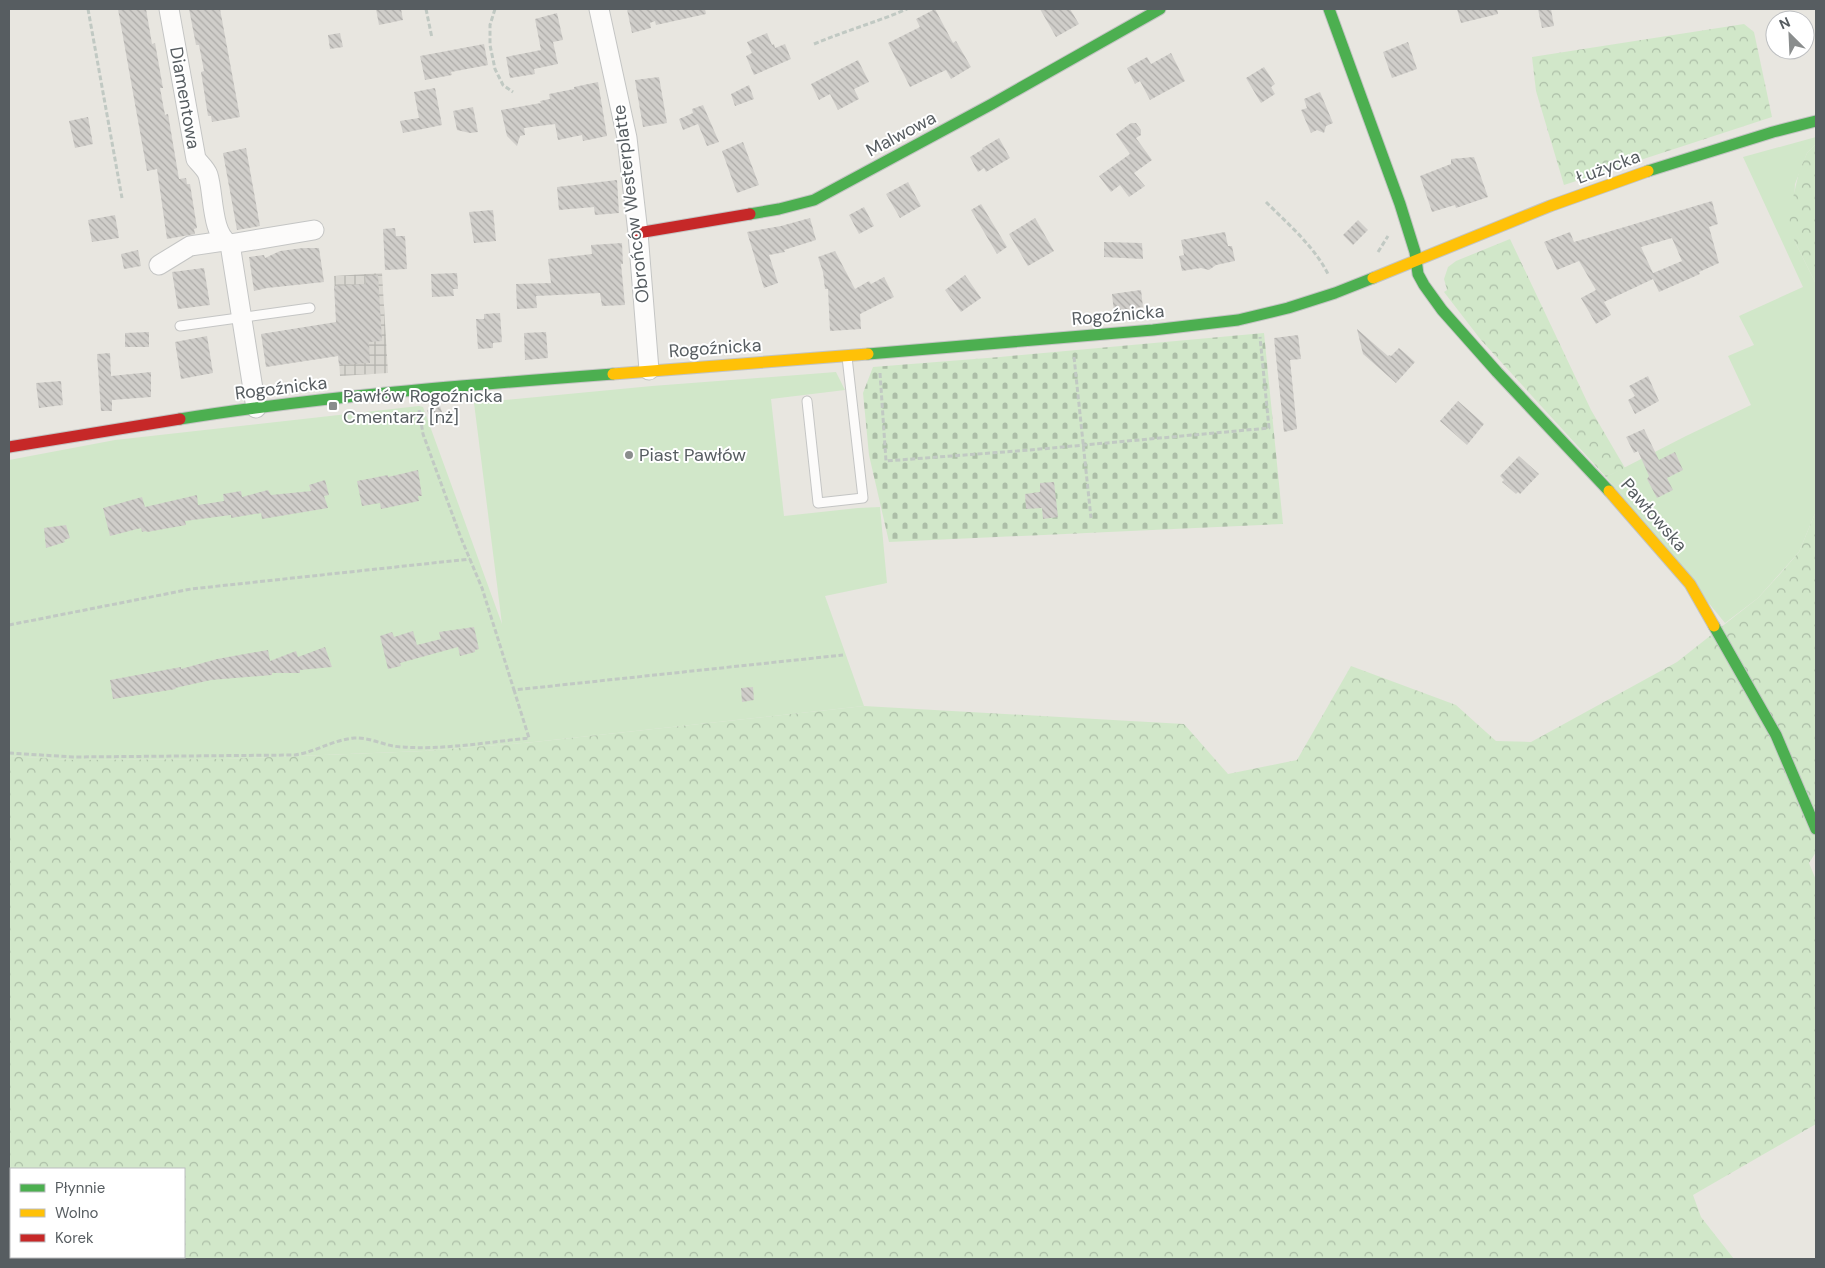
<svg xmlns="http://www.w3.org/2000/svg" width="1825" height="1268" font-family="'DM Sans',sans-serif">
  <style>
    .industrial { fill: url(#industrial-grid) }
    .green { fill: #d1e7c9 }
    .forest { fill: url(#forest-crowns) }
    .cemetery { fill: url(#cemetery-stones) }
    .building { fill: url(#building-back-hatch); fill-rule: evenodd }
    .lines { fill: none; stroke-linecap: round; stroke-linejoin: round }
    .lane-casing { stroke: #c4c5c4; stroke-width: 11 }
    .street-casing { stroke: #c4c5c4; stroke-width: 21 }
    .fast-casing { stroke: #c3c4c3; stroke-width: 13 }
    .slow-casing { stroke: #c3c4c3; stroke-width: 13 }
    .jam-casing { stroke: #c3c4c3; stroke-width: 13 }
    .path { stroke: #c1c9c3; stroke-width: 3; stroke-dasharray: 5 2.5; stroke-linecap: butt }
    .lane { stroke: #fcfbfa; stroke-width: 9 }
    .street { stroke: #fcfbfa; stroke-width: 19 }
    .fast { stroke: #4caf50; stroke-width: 11 }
    .slow { stroke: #ffc107; stroke-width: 11 }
    .jam { stroke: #c62828; stroke-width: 11 }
    .poi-dot { fill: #8a8d8d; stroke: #fff; stroke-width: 2 }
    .labels { text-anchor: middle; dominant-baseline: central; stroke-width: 4; stroke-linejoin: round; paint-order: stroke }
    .street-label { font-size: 18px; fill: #575d61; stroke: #fff }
    .poi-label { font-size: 18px; fill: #575d61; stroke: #fff; text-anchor: start }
  </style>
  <defs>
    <pattern id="industrial-grid" width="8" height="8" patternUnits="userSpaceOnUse" patternTransform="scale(1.25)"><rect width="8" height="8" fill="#d9d7d1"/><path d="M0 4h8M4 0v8" fill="none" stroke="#b3b2ad"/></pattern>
    <pattern id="forest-crowns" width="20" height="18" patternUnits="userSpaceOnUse" patternTransform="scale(1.25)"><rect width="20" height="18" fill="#d1e7c9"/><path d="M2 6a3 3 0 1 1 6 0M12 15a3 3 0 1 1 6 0" fill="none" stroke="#acbea7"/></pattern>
    <pattern id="cemetery-stones" width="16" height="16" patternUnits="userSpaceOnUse" patternTransform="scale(1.25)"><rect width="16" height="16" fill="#d1e7c9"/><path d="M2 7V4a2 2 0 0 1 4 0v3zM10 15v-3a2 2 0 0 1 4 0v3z" fill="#acbea7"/></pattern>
    <pattern id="building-back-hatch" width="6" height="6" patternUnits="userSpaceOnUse" patternTransform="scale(1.25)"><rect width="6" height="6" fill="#d0ceca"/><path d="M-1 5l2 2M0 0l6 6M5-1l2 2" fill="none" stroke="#acaaa7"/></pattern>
  </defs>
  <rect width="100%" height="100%" fill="#e8e6e0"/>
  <polygon class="industrial" points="382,273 388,373 340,376 334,276"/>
  <g class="green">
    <polygon points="1816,137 1816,144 1807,153 1795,184 1792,233 1796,244 1816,284 1816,511 1799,552 1758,598 1725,623 1606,477 1686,436 1751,405 1728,356 1754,345 1739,316 1803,287 1743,157"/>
    <polygon points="836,372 845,390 771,399 784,516 858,508 880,507 887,583 825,596 864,706 534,742 424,751 223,759 73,760 9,756 9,460 115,440 419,406 423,407 502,624 474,403 652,386"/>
  </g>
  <g class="forest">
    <polygon points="1744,24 1754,32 1772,117 1564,185 1536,91 1532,57"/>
    <polygon points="1816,144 1816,284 1796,244 1791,233 1789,215 1799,172 1807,153"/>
    <polygon points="1510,239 1591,410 1625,468 1606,477 1481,340 1444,292 1447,290 1444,279 1448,267 1456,261"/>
    <polygon points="1816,511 1816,852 1809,863 1816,880 1816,1124 1693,1195 1701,1217 1734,1259 155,1259 153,1257 184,1257 184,1169 11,1169 11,1257 61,1257 51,1259 9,1259 9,756 73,760 223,759 424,751 534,742 864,706 1184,724 1228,774 1297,760 1351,666 1456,705 1496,741 1531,742 1677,662 1758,598 1780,574 1799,552"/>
  </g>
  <polygon class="cemetery" points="1264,333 1283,524 889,542 869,455 863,393 873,367 1000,357"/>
  <g class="building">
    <polygon points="118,9 146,9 152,44 155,43 163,88 160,88 165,115 168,114 179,179 186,178 187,184 190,184 197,228 194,229 195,234 167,239 157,169 147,171"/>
    <polygon points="189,9 220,9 240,117 212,122 211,116 208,116 201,72 204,71 199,45 196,45"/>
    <polygon points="376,9 401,9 403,20 379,25"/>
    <polygon points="627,9 705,9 706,14 656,25 655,21 650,23 651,28 632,33"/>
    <polygon points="935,9 953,43 956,41 971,67 951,79 946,70 910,87 888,43 920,27 916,19"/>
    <polygon points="1040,9 1070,9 1079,24 1056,37"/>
    <polygon points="1457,9 1497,9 1498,14 1461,23"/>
    <polygon points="1538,9 1551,9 1554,26 1542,28"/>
    <polygon points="557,13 563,40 553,42 558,64 534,69 535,74 510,78 506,57 541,50 535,19"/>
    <polygon points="340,33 343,47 330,49 328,35"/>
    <polygon points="767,33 772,45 774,44 775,48 785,44 791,59 754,75 746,56 752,53 747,42"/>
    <polygon points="1408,42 1417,69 1392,78 1383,52"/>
    <polygon points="484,44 488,65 451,72 452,75 425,80 420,56"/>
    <polygon points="1171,53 1185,81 1150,100 1140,81 1135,84 1127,68 1147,57 1151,64"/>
    <polygon points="858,60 869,82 854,89 859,99 838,110 830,94 819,100 811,84"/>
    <polygon points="1264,67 1275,84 1271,87 1275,94 1261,103 1246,78"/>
    <polygon points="659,77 667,123 643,127 635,80"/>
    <polygon points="598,82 607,136 583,141 582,135 558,140 555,124 524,128 525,135 520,136 517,146 507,136 501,110 541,103 540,101 550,99 549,94 574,89 574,87"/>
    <polygon points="749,85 754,99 735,106 731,94"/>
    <polygon points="435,88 442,125 403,133 400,121 419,118 414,92"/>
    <polygon points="1320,92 1333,123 1326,126 1324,133 1317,130 1311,133 1301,110 1307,108 1304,99"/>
    <polygon points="703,105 719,142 707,146 698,124 683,130 679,119 693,113 692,109"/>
    <polygon points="473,107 478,132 470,133 457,130 453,111"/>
    <polygon points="88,117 93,144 75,148 69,121"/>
    <polygon points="1131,123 1136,123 1141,130 1141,135 1136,138 1152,160 1134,173 1145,186 1129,197 1120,185 1111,192 1099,176 1130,154 1116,134"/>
    <polygon points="999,138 1010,158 986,172 984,168 978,172 970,157 983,149 982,148"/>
    <polygon points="743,142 759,185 737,193 722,151"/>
    <polygon points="246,148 260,226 237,230 223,153"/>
    <polygon points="1474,157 1488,197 1456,208 1455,205 1432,212 1420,176 1451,164 1451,159"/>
    <polygon points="617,180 619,213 595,215 594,207 559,210 557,187"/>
    <polygon points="908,182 921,206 900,218 886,194"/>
    <path d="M1712,201l6,23 -9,3 10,36 -20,9 1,2 -41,18 -6,-13 -49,23 7,13 -15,9 -15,-26 15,-8 -17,-29 -22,9 -13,-28 26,-10 4,10zM1672,238l10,23 -29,12 -12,-26z"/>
    <polygon points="981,204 1007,247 997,254 971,210"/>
    <polygon points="864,207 874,226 859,234 849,215"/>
    <polygon points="493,210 496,241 474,243 469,212"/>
    <polygon points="115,215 119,238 92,242 88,220"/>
    <polygon points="810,218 816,240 784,250 785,252 769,255 778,283 764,288 747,232 781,226"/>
    <polygon points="1035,218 1054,251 1028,266 1009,234"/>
    <polygon points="1358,220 1368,230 1353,245 1343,235"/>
    <polygon points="395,228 396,236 405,236 407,269 385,270 383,229"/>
    <polygon points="1225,232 1228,246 1232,246 1235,261 1216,265 1209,270 1201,268 1182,271 1179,256 1184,255 1181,240"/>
    <polygon points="1104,242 1142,243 1143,259 1104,257"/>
    <polygon points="622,243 623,264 621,264 625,305 602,306 600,293 536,296 537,308 517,309 516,284 551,283 548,259 592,254 591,245"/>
    <polygon points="303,248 319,248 324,282 267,288 254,291 249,257 264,255 265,258 280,251"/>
    <polygon points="138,250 141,266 124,269 121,254"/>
    <polygon points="835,251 855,289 869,281 871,284 884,277 894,297 860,314 861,329 830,331 828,289 825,289 823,272 818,257"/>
    <polygon points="204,268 210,305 178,309 172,272"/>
    <polygon points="457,273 458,289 453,289 454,296 432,297 431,274"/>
    <polygon points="378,275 382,341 369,342 370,363 339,365 338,356 266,367 261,334 336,322 334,286 366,284 365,276"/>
    <polygon points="965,275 981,298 961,312 945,290"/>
    <polygon points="1141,290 1143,307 1114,312 1112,294"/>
    <polygon points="500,313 502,342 493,343 493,348 478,349 476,319 484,319 484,314"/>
    <polygon points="1357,329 1388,356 1389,355 1391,356 1399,348 1415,362 1396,383 1363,354"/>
    <polygon points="149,332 149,347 125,347 125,333"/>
    <polygon points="546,332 548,358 525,360 524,333"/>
    <polygon points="1298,335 1301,359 1290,360 1297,429 1284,432 1274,338"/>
    <polygon points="207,336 213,373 181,379 175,342"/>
    <polygon points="110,353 111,376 151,372 151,397 112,400 112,411 101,411 97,354"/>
    <polygon points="1648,376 1659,401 1635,414 1628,400 1635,396 1629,386"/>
    <polygon points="61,381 63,405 39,408 36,383"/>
    <polygon points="1458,401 1484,424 1467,445 1440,421"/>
    <polygon points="440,406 445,421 433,426 427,410"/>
    <polygon points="1644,429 1659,460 1675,452 1683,470 1667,478 1673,490 1657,498 1647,479 1649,476 1638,451 1634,453 1626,437"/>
    <polygon points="1519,456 1539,474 1520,494 1518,492 1516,494 1502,482 1504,480 1500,476"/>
    <polygon points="418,470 422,496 418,496 419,501 381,509 380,503 362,506 357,481 388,475 388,477"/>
    <polygon points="325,480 329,495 324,496 328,508 262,519 261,513 231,518 231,515 185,521 186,525 147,532 146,531 142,532 141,528 110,536 103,508 142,497 145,507 197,495 198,505 224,501 223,494 241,491 242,497 268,490 271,495 311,491 309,485"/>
    <polygon points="1054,482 1058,517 1043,519 1042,508 1026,509 1025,494 1040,492 1040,483"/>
    <polygon points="66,525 70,538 64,540 65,542 46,548 44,528"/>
    <polygon points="474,627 479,649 475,650 475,652 460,656 458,647 400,663 401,666 388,669 380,636 392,632 394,637 413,631 417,645 441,639 439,632"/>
    <polygon points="325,647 332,667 300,670 300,673 272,673 272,675 211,680 175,688 176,689 113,699 110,680 181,667 181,669 217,659 268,650 270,661 296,651 298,657"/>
    <polygon points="753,687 754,700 742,702 741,688"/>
  </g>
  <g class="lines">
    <defs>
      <g id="lane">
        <polyline points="180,326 310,308"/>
        <polyline points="807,401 818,503 863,498 847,357"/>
      </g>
      <g id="street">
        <path d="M169,9l27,150c4,5 10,10 12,16 6,19 3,60 22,69"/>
        <polyline points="599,9 627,138 638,233 649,370"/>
        <polyline points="159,265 190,246 224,241"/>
        <polyline points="256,408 230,244 314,230"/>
      </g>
      <g id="fast">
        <polyline points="1329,9 1400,204 1415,252 1418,274 1424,285 1442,310 1497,372 1609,491"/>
        <polyline points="1648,171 1773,132 1816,121"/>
        <polyline points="750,214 779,209 814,200 992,104 1160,9"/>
        <polyline points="868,354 1153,330 1238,320 1288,308 1335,293 1373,278"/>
        <path d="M180,419c143,-23 288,-34 433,-45"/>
        <polyline points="1714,626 1776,735 1816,829"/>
      </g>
      <g id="slow">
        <polyline points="1373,278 1550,206 1648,171"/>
        <polyline points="613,374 868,354"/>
        <polyline points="1609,491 1690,584 1714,626"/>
      </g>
      <g id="jam">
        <polyline points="638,233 750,214"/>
        <polyline points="9,447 180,419"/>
      </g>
    </defs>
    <use href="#lane" class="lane-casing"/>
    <use href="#street" class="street-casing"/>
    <use href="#fast" class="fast-casing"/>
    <use href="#slow" class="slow-casing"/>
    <use href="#jam" class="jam-casing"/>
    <g class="path">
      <polyline points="88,9 122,198"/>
      <polyline points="426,9 432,38"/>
      <polyline points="495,9 490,25 490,45 495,69 503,85 513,92"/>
      <path d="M814,44c31,-13 63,-22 93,-35"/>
      <path d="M1266,202c22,22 48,44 62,72"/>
      <polyline points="1378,252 1388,236"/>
      <polyline points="1074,357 1091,518"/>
      <polyline points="880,373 886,461 1030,450 1269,428 1260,337"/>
      <polyline points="419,410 423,434 461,538 482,588 514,690 843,655"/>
      <polyline points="9,625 191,589 470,559"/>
      <path d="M9,753l64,4 222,-2c20,-3 38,-15 59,-17 17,-1 32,9 49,9 39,3 87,-5 126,-9l-15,-48"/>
    </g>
    <use href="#lane" class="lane"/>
    <use href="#street" class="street"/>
    <use href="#fast" class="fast"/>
    <use href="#slow" class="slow"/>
    <use href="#jam" class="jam"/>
  </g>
  <g class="poi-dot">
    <rect x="328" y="401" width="10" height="10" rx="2.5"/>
    <circle cx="629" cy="455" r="5"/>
  </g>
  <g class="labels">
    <g class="street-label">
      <text transform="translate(185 98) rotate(80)">Diamentowa</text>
      <text transform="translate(901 134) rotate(-28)">Malwowa</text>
      <text transform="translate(1608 167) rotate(-20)">Łużycka</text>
      <text transform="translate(631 204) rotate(-97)">Obrońców Westerplatte</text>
      <text transform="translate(1118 315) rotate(-5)">Rogoźnicka</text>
      <text transform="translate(715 348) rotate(-4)">Rogoźnicka</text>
      <text transform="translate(281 388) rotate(-7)">Rogoźnicka</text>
      <text transform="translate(1654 515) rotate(49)">Pawłowska</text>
    </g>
    <g class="poi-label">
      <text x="343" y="396">Pawłów Rogoźnicka<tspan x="343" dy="21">Cmentarz [nż]</tspan></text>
      <text x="639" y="455">Piast Pawłów</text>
    </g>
  </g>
  <rect width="1825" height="1268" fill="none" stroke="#575d61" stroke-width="20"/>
  <rect x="10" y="1168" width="175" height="90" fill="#ffffff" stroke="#bcbec0"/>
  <rect x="20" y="1184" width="25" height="8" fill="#4caf50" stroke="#bcbec0"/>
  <text x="55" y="1193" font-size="15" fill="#575d61">Płynnie</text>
  <rect x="20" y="1209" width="25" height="8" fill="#ffc107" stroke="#bcbec0"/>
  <text x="55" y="1218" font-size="15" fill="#575d61">Wolno</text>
  <rect x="20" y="1234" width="25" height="8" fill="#c62828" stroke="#bcbec0"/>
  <text x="55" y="1243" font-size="15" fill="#575d61">Korek</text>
  <g transform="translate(1790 35) rotate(336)"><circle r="24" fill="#ffffff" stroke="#bcbec0"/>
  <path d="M0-4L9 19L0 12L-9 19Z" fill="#8a8d8d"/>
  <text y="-8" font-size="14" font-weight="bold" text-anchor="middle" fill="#575d61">N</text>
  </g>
</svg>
